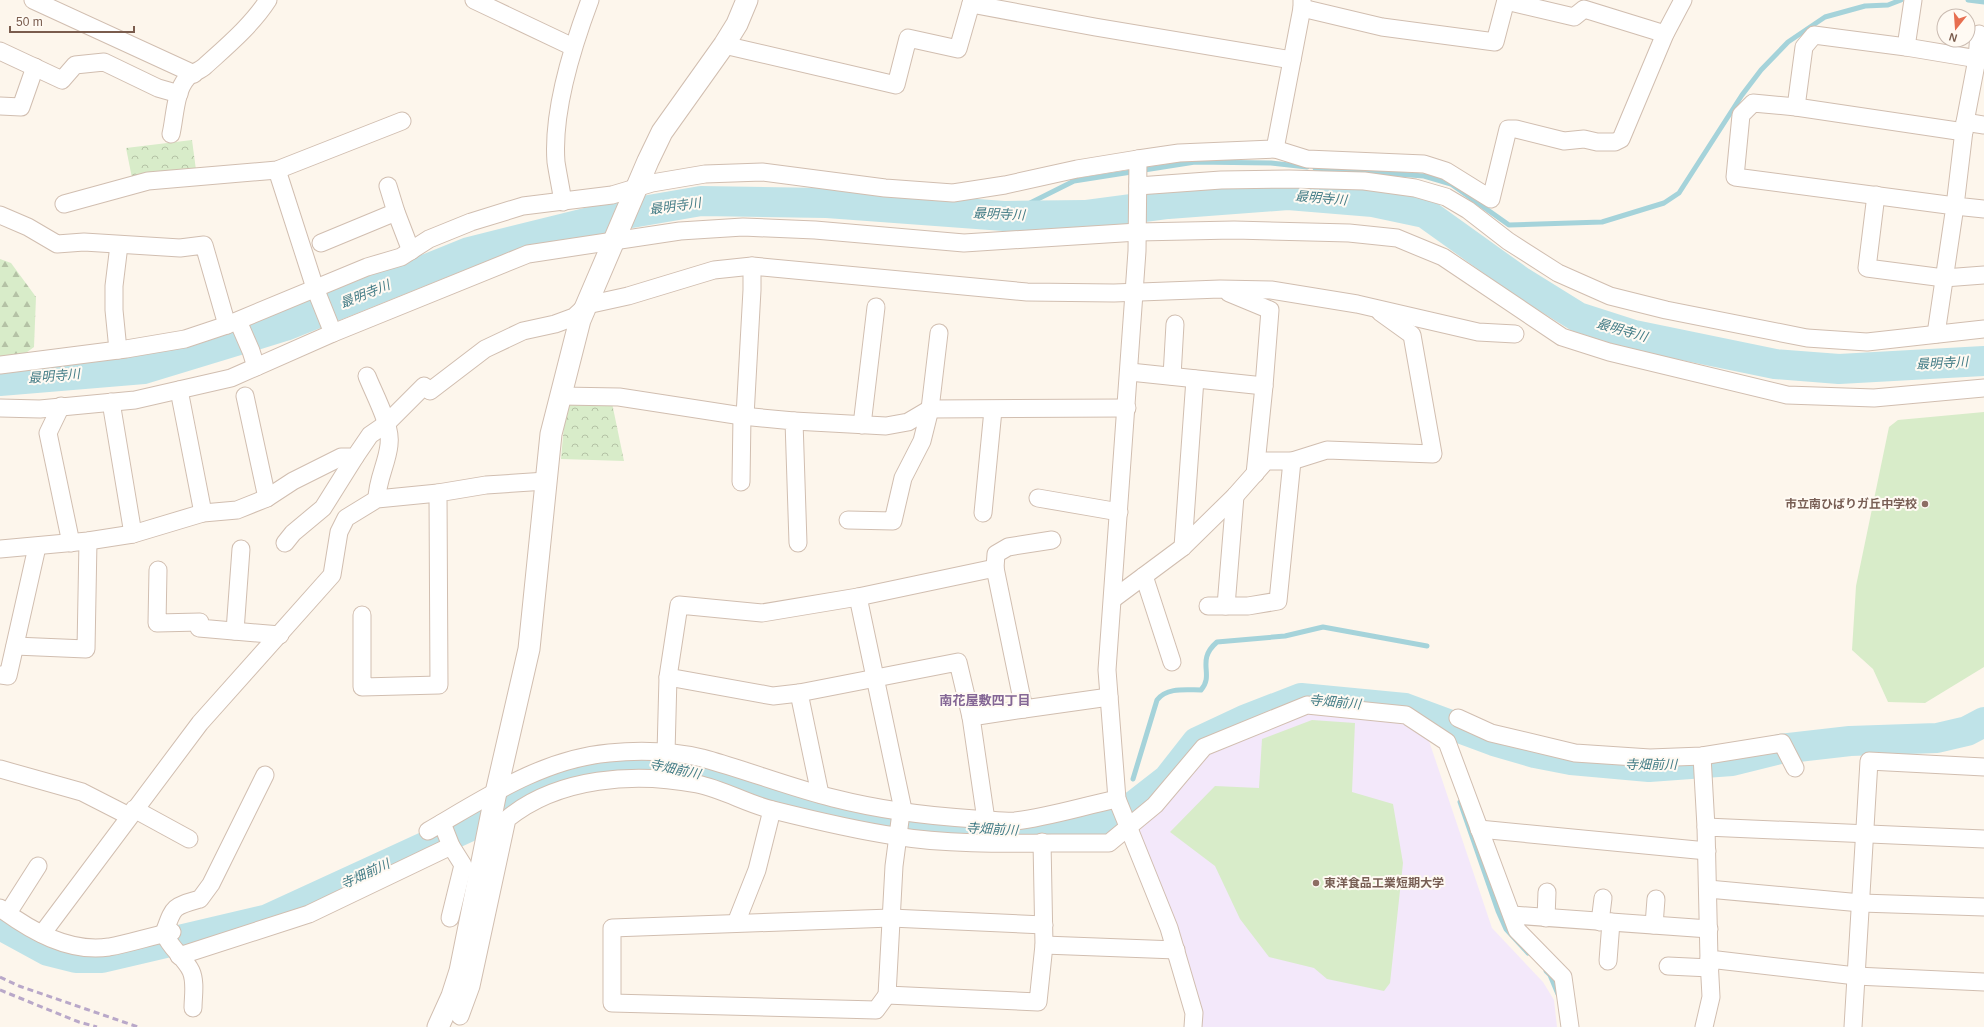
<svg xmlns="http://www.w3.org/2000/svg" width="1984" height="1027" font-family="Helvetica,'Noto Sans JP',sans-serif">
  <style>
    .education { fill: #f3e8fa }
    .green { fill: #d8ecc9 }
    .forest { fill: url(#forest-firs) }
    .park { fill: url(#park-crowns) }
    .lines { fill: none; stroke-linecap: round; stroke-linejoin: round }
    .stream { stroke: #a5d3da; stroke-width: 5 }
    .river { stroke: #bfe3e8; stroke-width: 30 }
    .minor-casing { stroke: #d1beb0; stroke-width: 19 }
    .tertiary-casing { stroke: #d1beb0; stroke-width: 23 }
    .minor { stroke: #fff; stroke-width: 17 }
    .tertiary { stroke: #fff; stroke-width: 21 }
    .rail { stroke: #b9a8c9; stroke-width: 3; stroke-dasharray: 6 4; stroke-linecap: butt }
    .education-dot { fill: #8d6e63; stroke: #fffaf3; stroke-width: 1.5 }
    .labels { text-anchor: middle; dominant-baseline: central; stroke-width: 4; stroke-linejoin: round; paint-order: stroke }
    .education-label { font-size: 12px; font-weight: bold; fill: #785e54; stroke: #fffaf3; text-anchor: end }
    .water-label { font-size: 13px; font-style: italic; fill: #437c86; stroke: #fffaf3 }
    .neighbourhood-label { font-size: 13px; font-weight: bold; fill: #846695; stroke: #fffaf3 }
  </style>
  <defs>
    <pattern id="forest-firs" width="22" height="20" patternUnits="userSpaceOnUse"><rect width="22" height="20" fill="#d8ecc9"/><path d="M5 1l3.5 6h-7zM16 11l3.5 6h-7z" fill="#b4c2a5"/></pattern>
    <pattern id="park-crowns" width="20" height="18" patternUnits="userSpaceOnUse"><rect width="20" height="18" fill="#d8ecc9"/><path d="M2 6a3 3 0 1 1 6 0M12 15a3 3 0 1 1 6 0" fill="none" stroke="#b4c2a5"/></pattern>
  </defs>
  <rect width="100%" height="100%" fill="#fdf6ec"/>
  <polygon class="education" points="1311,710 1403,717 1426,732 1492,928 1543,982 1554,1000 1557,1027 1202,1027 1181,948 1136,837 1147,819 1209,752"/>
  <g class="green">
    <polygon points="1984,412 1984,667 1925,703 1888,702 1873,669 1852,650 1856,586 1889,427 1898,420"/>
    <polygon points="1312,720 1355,723 1352,792 1393,804 1403,863 1390,983 1384,991 1327,979 1314,968 1269,957 1240,919 1215,866 1170,832 1215,786 1259,788 1262,739"/>
  </g>
  <polygon class="forest" points="0,259 11,263 36,297 34,347 23,355 0,358"/>
  <g class="park">
    <polygon points="192,140 196,170 132,178 126,148"/>
    <polygon points="569,403 612,403 624,461 561,459 565,414"/>
  </g>
  <g class="lines">
    <g class="stream">
      <polyline points="1968,0 1984,2"/>
      <polyline points="1315,168 1424,176 1451,184 1509,225 1602,222 1664,203 1679,193 1742,95 1761,70 1788,42 1825,17 1865,6 1888,5 1901,0"/>
      <polyline points="1004,216 1074,181 1195,162 1271,163 1307,167"/>
      <polyline points="1423,714 1431,723"/>
      <path d="M1133,779l24,-79c10,-13 29,-10 44,-10 14,-16 -6,-29 16,-48l68,-6 38,-9 104,19"/>
      <polyline points="1460,802 1498,911 1506,929 1528,953"/>
      <polyline points="1546,971 1550,975 1558,994"/>
    </g>
    <g class="river">
      <polyline points="0,381 144,369 285,326 469,252 614,216 701,201 827,203 1004,216 1085,215 1168,204 1288,195 1373,202 1425,213 1520,281 1578,317 1634,335 1775,364 1839,369 1984,361"/>
      <path d="M0,925l48,26 28,7h26l166,-39 209,-96 5,-5c38,-19 75,-40 116,-52 21,-6 45,-4 67,-1l225,59 36,4 95,3 72,-8 39,-16 36,-28 29,-37 47,-22 57,-22 104,10 89,33 41,12 36,7 78,7 83,-6 48,-12 70,-8 87,-3 30,-7 17,-9"/>
    </g>
    <defs>
      <g id="minor">
        <polyline points="33,0 194,74"/>
        <polyline points="474,0 573,47"/>
        <polyline points="1506,1 1574,17 1584,9 1665,34"/>
        <polyline points="971,4 1095,27 1292,60"/>
        <polyline points="1302,8 1382,27 1495,42 1506,0"/>
        <polyline points="1979,34 1977,59 1965,122 1984,125"/>
        <polyline points="724,45 896,85 908,38 958,49 972,0"/>
        <polyline points="1906,47 1984,60"/>
        <polyline points="0,51 62,80 75,65 104,62 158,88 179,94"/>
        <polyline points="0,106 21,107 35,67"/>
        <polyline points="1796,107 1804,47 1814,35 1906,47 1913,0"/>
        <polyline points="1965,122 1955,206 1984,209"/>
        <path d="M171,134c4,-17 4,-43 16,-56 4,-5 13,-7 18,-12 22,-20 47,-41 63,-66"/>
        <polyline points="1275,149 1307,159 1424,164 1446,171 1491,199 1508,129 1516,129 1564,141 1584,139 1597,142 1615,142 1621,139 1665,34 1683,0"/>
        <polyline points="1138,159 1179,153 1275,149 1302,8 1302,0"/>
        <polyline points="277,170 315,288 333,333"/>
        <polyline points="388,186 396,212 411,251"/>
        <polyline points="1138,186 1221,180 1289,179 1364,181 1415,188 1446,197 1468,210 1508,241 1558,273 1610,296 1666,310 1807,338 1867,342 1984,329"/>
        <polyline points="1876,195 1867,268 1944,278 1984,275"/>
        <path d="M563,202c-2,-13 -5,-27 -7,-40 -4,-51 16,-114 34,-162"/>
        <polyline points="64,204 148,181 277,170 402,121"/>
        <polyline points="0,215 28,227 57,244 84,242 180,248 204,245 227,325"/>
        <polyline points="321,243 396,212"/>
        <polyline points="1229,293 1270,310 1264,386 1255,474"/>
        <polyline points="238,321 251,351 256,367"/>
        <polyline points="1936,334 1955,206 1735,177 1741,115 1753,103 1796,107 1964,132"/>
        <polyline points="118,350 114,310 114,286 119,245"/>
        <polyline points="0,365 126,349 185,339 227,325 367,267 401,257 429,239 471,222 523,206 612,195 652,183 705,174 762,172 885,188 953,193 1005,185 1077,169 1138,159 1137,251 1107,670 1117,799 1169,928 1194,1013 1193,1027"/>
        <polyline points="1130,372 1264,386"/>
        <path d="M367,376c7,18 25,50 22,69 -2,19 -12,35 -12,54"/>
        <polyline points="1172,376 1175,324"/>
        <polyline points="179,390 203,513"/>
        <polyline points="245,396 267,498"/>
        <polyline points="561,396 619,397 742,416 794,421 798,543"/>
        <polyline points="111,402 133,534"/>
        <polyline points="61,406 48,433 71,543"/>
        <polyline points="0,408 40,409 135,400 231,378 333,333 528,254 680,231 743,227 815,230 964,243 1138,232 1234,230 1349,233 1397,238 1443,257 1562,337 1609,352 1787,395 1874,398 1984,388"/>
        <polyline points="745,416 752,290 752,266"/>
        <polyline points="794,421 886,426 908,422 930,409 1127,408"/>
        <polyline points="862,425 876,307"/>
        <polyline points="741,482 742,416"/>
        <polyline points="1235,496 1226,606 1248,606 1278,601 1292,461"/>
        <polyline points="1038,498 1119,512"/>
        <polyline points="983,513 993,410"/>
        <polyline points="848,520 893,521 903,478 922,441 930,409 939,333"/>
        <polyline points="285,543 293,533 323,508 355,457"/>
        <polyline points="1183,547 1195,379"/>
        <polyline points="0,549 88,541 133,534 203,513 237,510 267,498 293,481 341,457 355,457 370,435 386,424 424,386 430,391 485,349 523,331 555,324 574,317 587,305 628,296 714,270 752,266 1027,292 1114,293 1220,289 1271,290 1357,304 1478,332 1515,334"/>
        <polyline points="995,568 996,554 1008,547 1052,540"/>
        <polyline points="158,570 157,623 200,622 199,628 280,635"/>
        <polyline points="1144,576 1172,662"/>
        <polyline points="858,597 762,613 679,605 668,677 773,696 799,693 958,662 971,717 1024,709"/>
        <polyline points="1113,599 1183,547 1235,496 1266,461 1292,461 1327,450 1433,454 1412,335 1380,312"/>
        <polyline points="1208,606 1226,606"/>
        <polyline points="362,615 362,687 439,685 438,493 486,485 546,481"/>
        <polyline points="235,631 241,549"/>
        <polyline points="15,646 86,649 88,541"/>
        <polyline points="0,675 8,676 37,547"/>
        <polyline points="799,693 820,794"/>
        <polyline points="971,717 986,820"/>
        <polyline points="1458,718 1491,733 1575,753 1650,758 1702,756 1782,743 1795,768"/>
        <polyline points="666,753 668,677"/>
        <polyline points="1702,756 1706,827"/>
        <polyline points="0,769 82,792 129,816"/>
        <polyline points="134,809 189,839"/>
        <polyline points="442,823 451,846 463,865 450,918"/>
        <polyline points="1479,829 1707,851"/>
        <path d="M428,831c57,-33 114,-72 181,-78 30,-3 63,-2 93,5 44,12 87,29 131,40 47,12 94,18 142,21 13,1 27,3 40,2 34,-4 68,-15 102,-22"/>
        <polyline points="1984,839 1706,827 1709,959 1856,976 1984,982"/>
        <polyline points="1042,842 1044,945 1038,1002 887,995 894,866 902,805 858,597 995,568 1024,709 1109,697"/>
        <polyline points="1708,889 1861,903 1984,907"/>
        <path d="M0,908c31,23 69,45 109,39 22,-4 42,-11 63,-15"/>
        <polyline points="8,913 38,866"/>
        <polyline points="1512,915 1709,929"/>
        <polyline points="1546,918 1547,892"/>
        <polyline points="1600,922 1603,898"/>
        <polyline points="736,923 757,870 772,810"/>
        <polyline points="1654,925 1656,899"/>
        <polyline points="42,934 200,723 332,575 339,532 346,518 377,499 438,493"/>
        <polyline points="1044,945 1176,950"/>
        <polyline points="179,956 309,914 451,846"/>
        <polyline points="1608,961 1611,922"/>
        <polyline points="1668,966 1710,968"/>
        <polyline points="887,995 876,1010 612,1003 612,928 891,918 1044,925"/>
        <path d="M193,1008c0,-11 3,-26 -2,-37 -6,-13 -21,-23 -27,-38 10,-27 8,-26 36,-34l11,-15 54,-109"/>
        <path d="M460,1016l11,-30 36,-167c51,-42 128,-47 190,-35 26,5 50,20 76,26 40,10 82,20 122,26 67,11 146,6 214,7l46,-38 49,-58 103,-42 99,10 41,27 70,188 46,47 7,50"/>
        <polyline points="1704,1027 1711,997 1709,959"/>
        <polyline points="1853,1027 1869,761 1984,767"/>
      </g>
      <polyline id="tertiary" points="438,1027 452,996 460,971 495,797 529,649 551,434 580,320 648,161 662,132 724,45 737,24 747,0"/>
    </defs>
    <use href="#minor" class="minor-casing"/>
    <use href="#tertiary" class="tertiary-casing"/>
    <use href="#minor" class="minor"/>
    <use href="#tertiary" class="tertiary"/>
    <g class="rail">
      <polyline points="0,977 19,986 138,1027"/>
      <polyline points="0,990 79,1022 97,1027"/>
    </g>
  </g>
  <g class="education-dot">
    <circle cx="1925" cy="504" r="4"/>
    <circle cx="1316" cy="883" r="4"/>
  </g>
  <g class="labels">
    <g class="education-label">
      <text x="1917" y="504">市立南ひばりガ丘中学校</text>
      <text x="1324" y="883" text-anchor="start">東洋食品工業短期大学</text>
    </g>
    <g class="water-label">
      <text transform="translate(1321 198) rotate(5)">最明寺川</text>
      <text transform="translate(675 206) rotate(-8)">最明寺川</text>
      <text transform="translate(999 214) rotate(2)">最明寺川</text>
      <text transform="translate(365 294) rotate(-22)">最明寺川</text>
      <text transform="translate(1622 330) rotate(16)">最明寺川</text>
      <text transform="translate(1942 363) rotate(-3)">最明寺川</text>
      <text transform="translate(54 376) rotate(-5)">最明寺川</text>
      <text transform="translate(1335 702) rotate(5)">寺畑前川</text>
      <text x="1651" y="764">寺畑前川</text>
      <text transform="translate(675 769) rotate(12)">寺畑前川</text>
      <text transform="translate(992 829) rotate(3)">寺畑前川</text>
      <text transform="translate(365 874) rotate(-25)">寺畑前川</text>
    </g>
    <g class="neighbourhood-label">
      <text x="985" y="700">南花屋敷四丁目</text>
    </g>
  </g>
  <g transform="translate(1956 28) rotate(197)"><circle r="19" fill="#fffaf3" stroke="#cabbb1"/>
  <path d="M0-3L7 15L0 10L-7 15Z" fill="#e76f51"/>
  <text y="-6" font-size="11" font-weight="bold" text-anchor="middle" fill="#7a5c4d">N</text>
  </g>
  <path d="M10 26v6h124v-6" fill="none" stroke="#7a5c4d" stroke-width="2"/>
  <text x="16" y="26" font-size="12" fill="#7a5c4d" stroke="#fffaf3" stroke-width="3" paint-order="stroke">50 m</text>
</svg>
